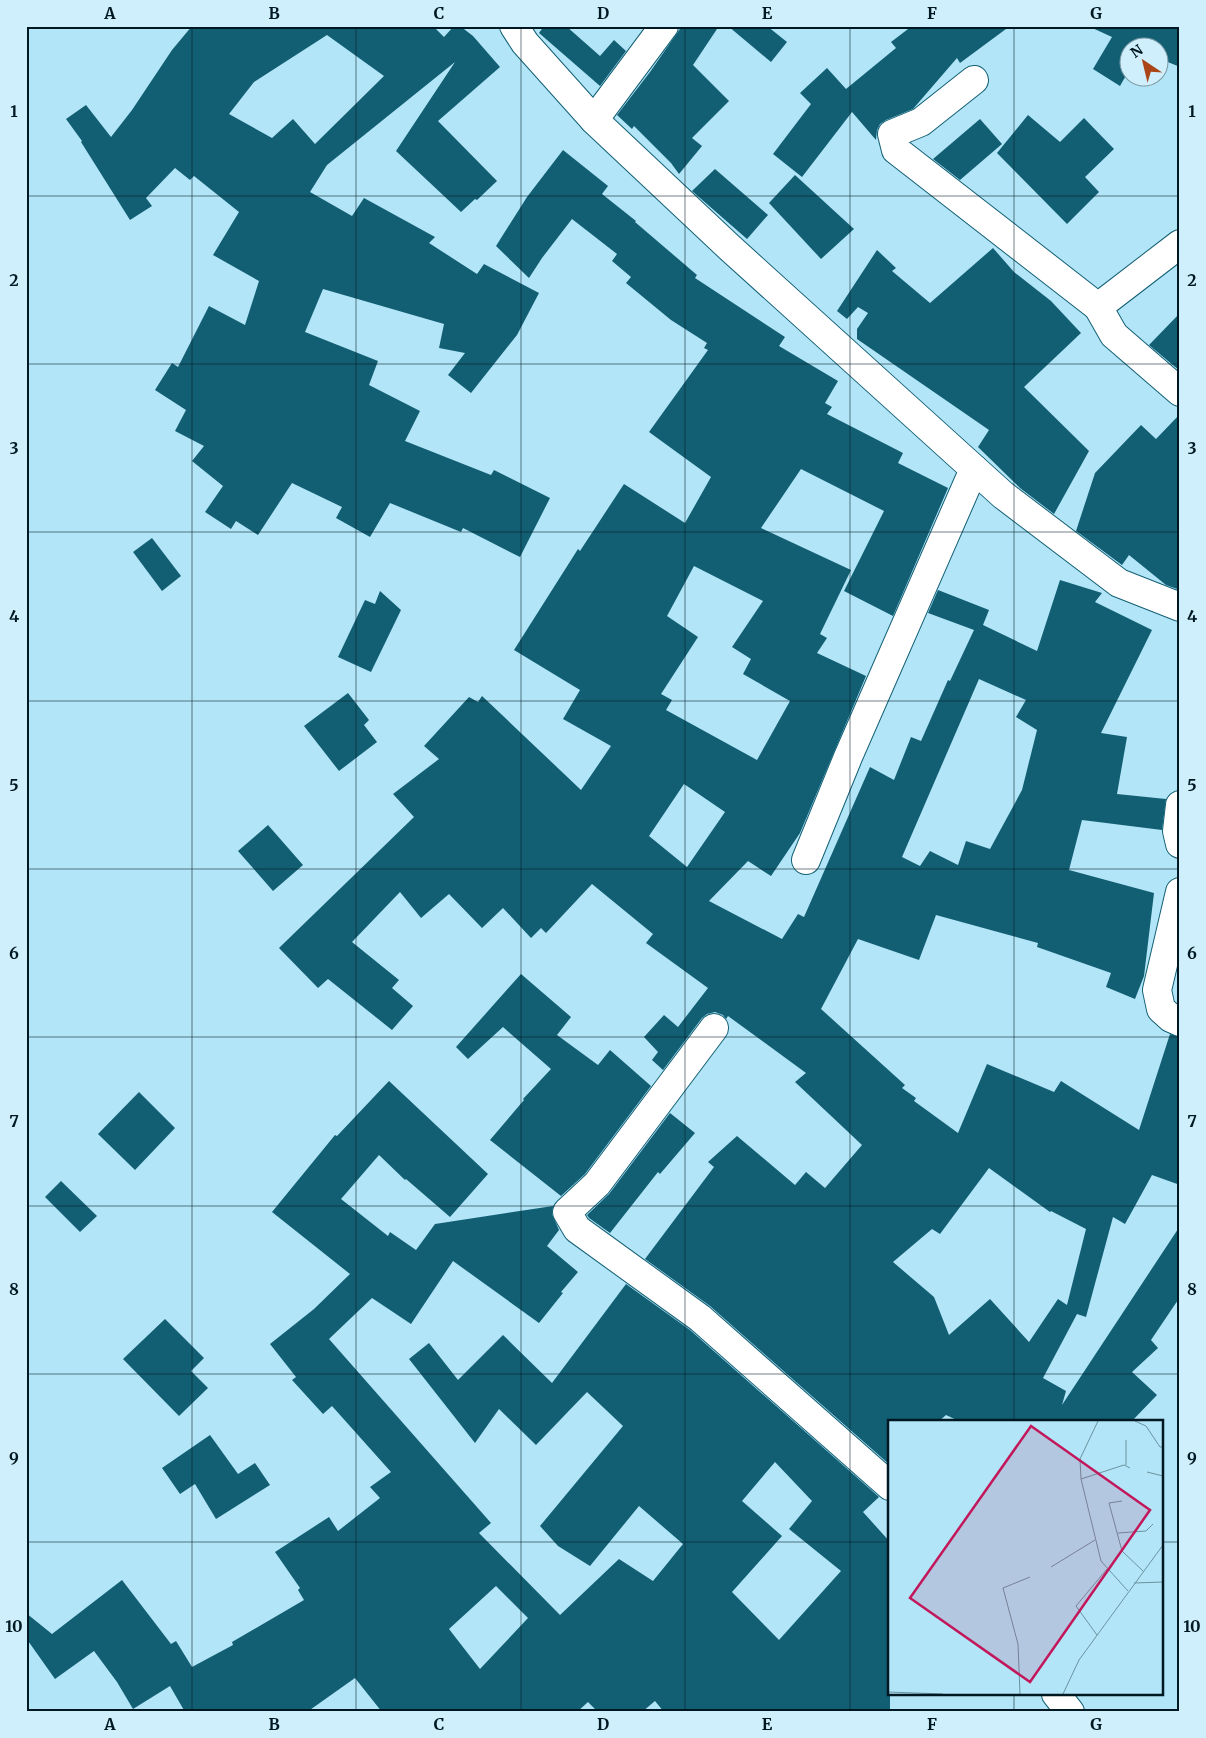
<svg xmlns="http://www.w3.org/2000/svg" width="1206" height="1738" font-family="Merriweather,serif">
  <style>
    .building { fill: #125f74; fill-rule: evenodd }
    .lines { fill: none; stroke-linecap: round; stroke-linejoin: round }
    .street-casing { stroke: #136075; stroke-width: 30 }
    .street { stroke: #fff; stroke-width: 28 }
    .grid { fill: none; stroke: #001821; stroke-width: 1; stroke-opacity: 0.55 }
    .inset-road { fill: none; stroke: #6b93a1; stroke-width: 1 }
    .view { fill: #c2185b; fill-opacity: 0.15; stroke: #c2185b; stroke-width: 2.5 }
    .inset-edge { fill: none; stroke: #001821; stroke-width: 2.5 }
    .neatline { fill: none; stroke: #001821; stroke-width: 2 }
    .grid-label { font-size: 16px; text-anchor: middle; font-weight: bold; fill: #001821 }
  </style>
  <rect width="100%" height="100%" fill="#b2e5f7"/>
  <g class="building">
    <path d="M192,26h241l11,11 10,-11h6l13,10 27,31 -62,54 59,60 -20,19 -2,-1 -14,13 -65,-61 59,-89 -128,103 -17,27 42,24 12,-18 71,39 -6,6 48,31 7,-10 55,29 -22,42 -46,58 -23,-18 17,-22 -26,-5 5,-24 -121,-35 -18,43 73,29 -9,24 51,26 -15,30 86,34 3,-5 56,28 -30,59 -57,-29 -2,4 -71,-29 -20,34 -34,-19 6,-11 -50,-24 -34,52 -22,-14 -5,8 -26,-17 18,-26 -31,-25 12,-15 -29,-15 11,-21 -31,-20 17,-27 6,4 31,-61 36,19 14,-44 -46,-26 26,-43 -45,-36 -4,4 -15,-12 -29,30 6,8 -22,14 -49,-78 1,-1 -16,-22 20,-14 25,32 21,-27 40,-60zM327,35l57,41 -69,68 -22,-25 -21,19 -43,-24 25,-32z"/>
    <polygon points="544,26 566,26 600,56 614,40 626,51 600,86 539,33"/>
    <polygon points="682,26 719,26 693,65 729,101 692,138 702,146 679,174 671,163 634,126 632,129 617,115 650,72"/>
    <polygon points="728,26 767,26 787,42 771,62"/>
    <polygon points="912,26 1010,26 960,63 957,58 913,109 886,120 880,124 877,130 876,140 852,112 802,177 773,154 811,104 800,93 827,68 846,89 896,48 891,42"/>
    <polygon points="1088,26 1180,26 1180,67 1158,58 1158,48 1128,48 1128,72 1120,86 1093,69 1112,37"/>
    <polygon points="1028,115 1060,142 1084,118 1114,149 1085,177 1099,192 1067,224 997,153"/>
    <polygon points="980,119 1002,144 960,180 933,159"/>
    <path d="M563,150l45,36 -6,8 34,27 -1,1 62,53 -2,3 90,59 -6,9 59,35 -13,22 7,4 -5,7 76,39 -5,10 50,25 -55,128 -49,-25 40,-80 -83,-42 -40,59 90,42 -31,64 7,4 -10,15 49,23 -66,157 -29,43 -23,-15 -39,40 73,38 16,-25 6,3 66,-150 24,13 17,-43 10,4 27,-61 2,1 24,-51 -46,-17 10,-23 51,20 -6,15 54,26 23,-71 42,13 -7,9 57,28 -51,103 26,4 -10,57 49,5 -4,31 -80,-10 -13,50 85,23 -10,83 -9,23 -29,-12 5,-14 -74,-26 1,-4 -102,-28 -17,45 -61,-21 -37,70 84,76 -3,3 14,10 -2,3 44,32 29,-69 67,28 7,-11 78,49 31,-96 10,3v148l-28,-10 -27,49 -12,-7 -27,100 -9,-3 -34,64 23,13 -4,14 118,-179v71l-29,43 7,8 -26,24 25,23 -26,27h-170l-15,-7 -8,7h-48v43l-180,-159 -65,-47 69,-92 -6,-5 29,-26 58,49 11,-13 19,16 37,-43 -67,-63 11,-9 -78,-57 -2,3 -3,-4 -8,-3 -8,2 -5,4 -39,52 -11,-10 6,-8 -14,-15 20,-22 14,12 30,-39 -62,-45 7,-9 -61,-50 -46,49 -5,-5 -10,10 -28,-30 -21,20 -33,-34 -28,24 -21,-26 -48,50 47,38 -7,8 21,18 -21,24 -64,-51 -10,9 -39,-40 135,-131 -21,-23 46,-35 -15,-13 45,-49 9,5 4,-6 99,94 30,-44 -48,-27 17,-29 -66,-40 64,-101 2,2 44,-67 61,39 26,-46 -62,-45 59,-82 -4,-2 3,-5 -36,-23 -45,-37 5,-6 -19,-16 5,-7 -45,-35 -30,39 -13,20 -33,-32 31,-49zM694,566l69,35 -31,46 19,12 -8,15 47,27 -33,59 -91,-50 6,-10 -11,-6 37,-57 -31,-21zM979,679l47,21 -10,17 21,13 -15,60 -32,59 -24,-8 -8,24 -28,-14 -10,15 -18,-9zM684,784l41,28 -38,55 -38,-31zM989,1168l61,44 1,-1 35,18 -19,76 -9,-6 -29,43 -39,-43 -41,36 -15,-38 -41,-35 39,-33 8,5z"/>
    <polygon points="715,169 768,215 747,239 692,191"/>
    <polygon points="795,175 854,229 821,259 769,203"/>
    <polygon points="993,248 1014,272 1051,301 1081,333 1024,387 1089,451 1054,514 1020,488 978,447 989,430 857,339 857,329 868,313 858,307 847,319 837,311 877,250 896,268 892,271 930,303"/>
    <polygon points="1180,313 1180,371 1149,345"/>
    <polygon points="1180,414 1180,590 1166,585 1129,555 1122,565 1076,531 1095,473 1141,425 1156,439"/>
    <polygon points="152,538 181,576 162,591 133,552"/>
    <polygon points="380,591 401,610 371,672 338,657 365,600 375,604"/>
    <polygon points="348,693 369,720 364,725 377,742 339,771 304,726"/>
    <polygon points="268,825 303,865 273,891 238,851"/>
    <polygon points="521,974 571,1017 557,1035 598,1065 610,1050 651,1086 585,1174 561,1196 490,1140 524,1100 523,1099 551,1069 503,1027 468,1059 456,1047"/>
    <path d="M389,1081l99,93 -38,43 -44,-38 -1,1 -26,-25 -38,44 47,37 2,-4 26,18 19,-26 118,-18 -1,8 7,16 -12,16 31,26 -17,20 2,1 -24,30 -86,-62 -42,63 -39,-26 -43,41 162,184 -12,10 81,82 59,-56 34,22 30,-37 -44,-38 -49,60 -32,-20 -18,-20 83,-100 -36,-34 -51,53 -37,-36 -24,34 -66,-84 20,-16 29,37 45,-45 49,48 74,-99 64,46 189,167 -16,15 27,30v170h-226l-9,-11 -13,11h-44l-10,-10 -11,10h-195l-27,-34 -48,34h-122l-15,-26 -37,23 -16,-27 -23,-31 -39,28 -29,-41v-25l26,21 70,-54 49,64 5,-3 16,26 41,-22 -1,-3 72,-42 -6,-10 2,-2 -25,-36 54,-35 9,14 42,-33 -10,-11 21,-15 -59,-66 -9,8 -31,-34 4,-3 -26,-33 44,-35 36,-35 -78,-62 63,-77 2,1zM775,1462l37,39 -23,28 52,42 -62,69 -47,-48 50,-56 -40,-35zM496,1586l32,32 -48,51 -31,-40z"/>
    <polygon points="139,1092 175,1128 135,1170 98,1134"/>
    <polygon points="670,1113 695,1133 660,1174 658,1172 610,1233 589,1218 587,1215 609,1194"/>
    <polygon points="61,1181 97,1216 80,1232 45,1197"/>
    <polygon points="165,1319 204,1358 191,1371 208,1388 179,1416 123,1359"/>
    <polygon points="210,1435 238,1474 255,1463 270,1485 216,1519 195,1484 180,1494 162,1468"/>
  </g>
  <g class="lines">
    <defs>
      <g id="street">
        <polyline points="514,26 525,43 594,120 729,247 1003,495 1119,583 1180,607"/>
        <polyline points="974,80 921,122 892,134 896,150 1098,307 1114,335 1180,392"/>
        <polyline points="594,120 664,26"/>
        <polyline points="1098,307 1180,244"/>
        <polyline points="1180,805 1177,831 1180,844"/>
        <polyline points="806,860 848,757 974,469"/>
        <polyline points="1180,892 1157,990 1161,1009 1171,1018 1180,1022"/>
        <polyline points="714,1028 597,1184 567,1212 577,1229 700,1318 890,1486"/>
        <polyline points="1056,1694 1070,1712"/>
      </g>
    </defs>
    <use href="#street" class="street-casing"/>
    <use href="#street" class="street"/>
  </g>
  <path class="grid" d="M192,26v1686M356,26v1686M521,26v1686M685,26v1686M850,26v1686M1014,26v1396M26,196h1154M26,364h1154M26,532h1154M26,701h1154M26,869h1154M26,1037h1154M26,1206h1154M26,1374h1154M26,1542h864M1162,1542h18M1014,1694v18"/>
  <g transform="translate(888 1420)">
    <rect width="275" height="275" fill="#b2e5f7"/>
    <path class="inset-road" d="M210,1l-18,38 1,20 20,82 27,30M247,1l11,5 14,21h3M238,20v25M259,52l16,4M193,59l43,-14 6,3M234,81l-13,2 13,48 21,20M230,113l28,-2 7,-7M163,147l44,-27M246,163l29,-1M209,215l-21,-29 31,-37M0,272l55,2M132,274l-2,-50 -15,-56 27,-11M175,274l16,-34 84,-115"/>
    <path class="view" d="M143,6l119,84 -120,172 -120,-84z"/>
    <rect width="275" height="275" class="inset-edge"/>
  </g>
  <rect width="1206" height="1738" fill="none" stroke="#ceeffb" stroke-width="55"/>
  <g transform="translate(1144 62) rotate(325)"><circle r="24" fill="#ceeffb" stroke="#7c99a4"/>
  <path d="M0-4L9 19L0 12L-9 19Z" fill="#aa4517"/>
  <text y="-8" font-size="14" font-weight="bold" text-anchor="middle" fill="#001821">N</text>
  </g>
  <rect x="28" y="28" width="1150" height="1682" class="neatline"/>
  <g class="grid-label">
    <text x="110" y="19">A</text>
    <text x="274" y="19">B</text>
    <text x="439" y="19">C</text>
    <text x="603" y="19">D</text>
    <text x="767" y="19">E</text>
    <text x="932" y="19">F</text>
    <text x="1096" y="19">G</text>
    <text x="14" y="117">1</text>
    <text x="1192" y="117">1</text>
    <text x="14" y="286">2</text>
    <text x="1192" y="286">2</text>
    <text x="14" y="454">3</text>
    <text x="1192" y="454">3</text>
    <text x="14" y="622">4</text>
    <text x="1192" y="622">4</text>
    <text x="14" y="791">5</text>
    <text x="1192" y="791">5</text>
    <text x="14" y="959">6</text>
    <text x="1192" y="959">6</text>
    <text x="14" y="1127">7</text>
    <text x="1192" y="1127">7</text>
    <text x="14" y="1295">8</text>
    <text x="1192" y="1295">8</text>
    <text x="14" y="1464">9</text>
    <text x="1192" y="1464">9</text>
    <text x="14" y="1632">10</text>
    <text x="1192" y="1632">10</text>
    <text x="110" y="1730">A</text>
    <text x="274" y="1730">B</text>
    <text x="439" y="1730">C</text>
    <text x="603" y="1730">D</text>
    <text x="767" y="1730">E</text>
    <text x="932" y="1730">F</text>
    <text x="1096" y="1730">G</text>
  </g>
</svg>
